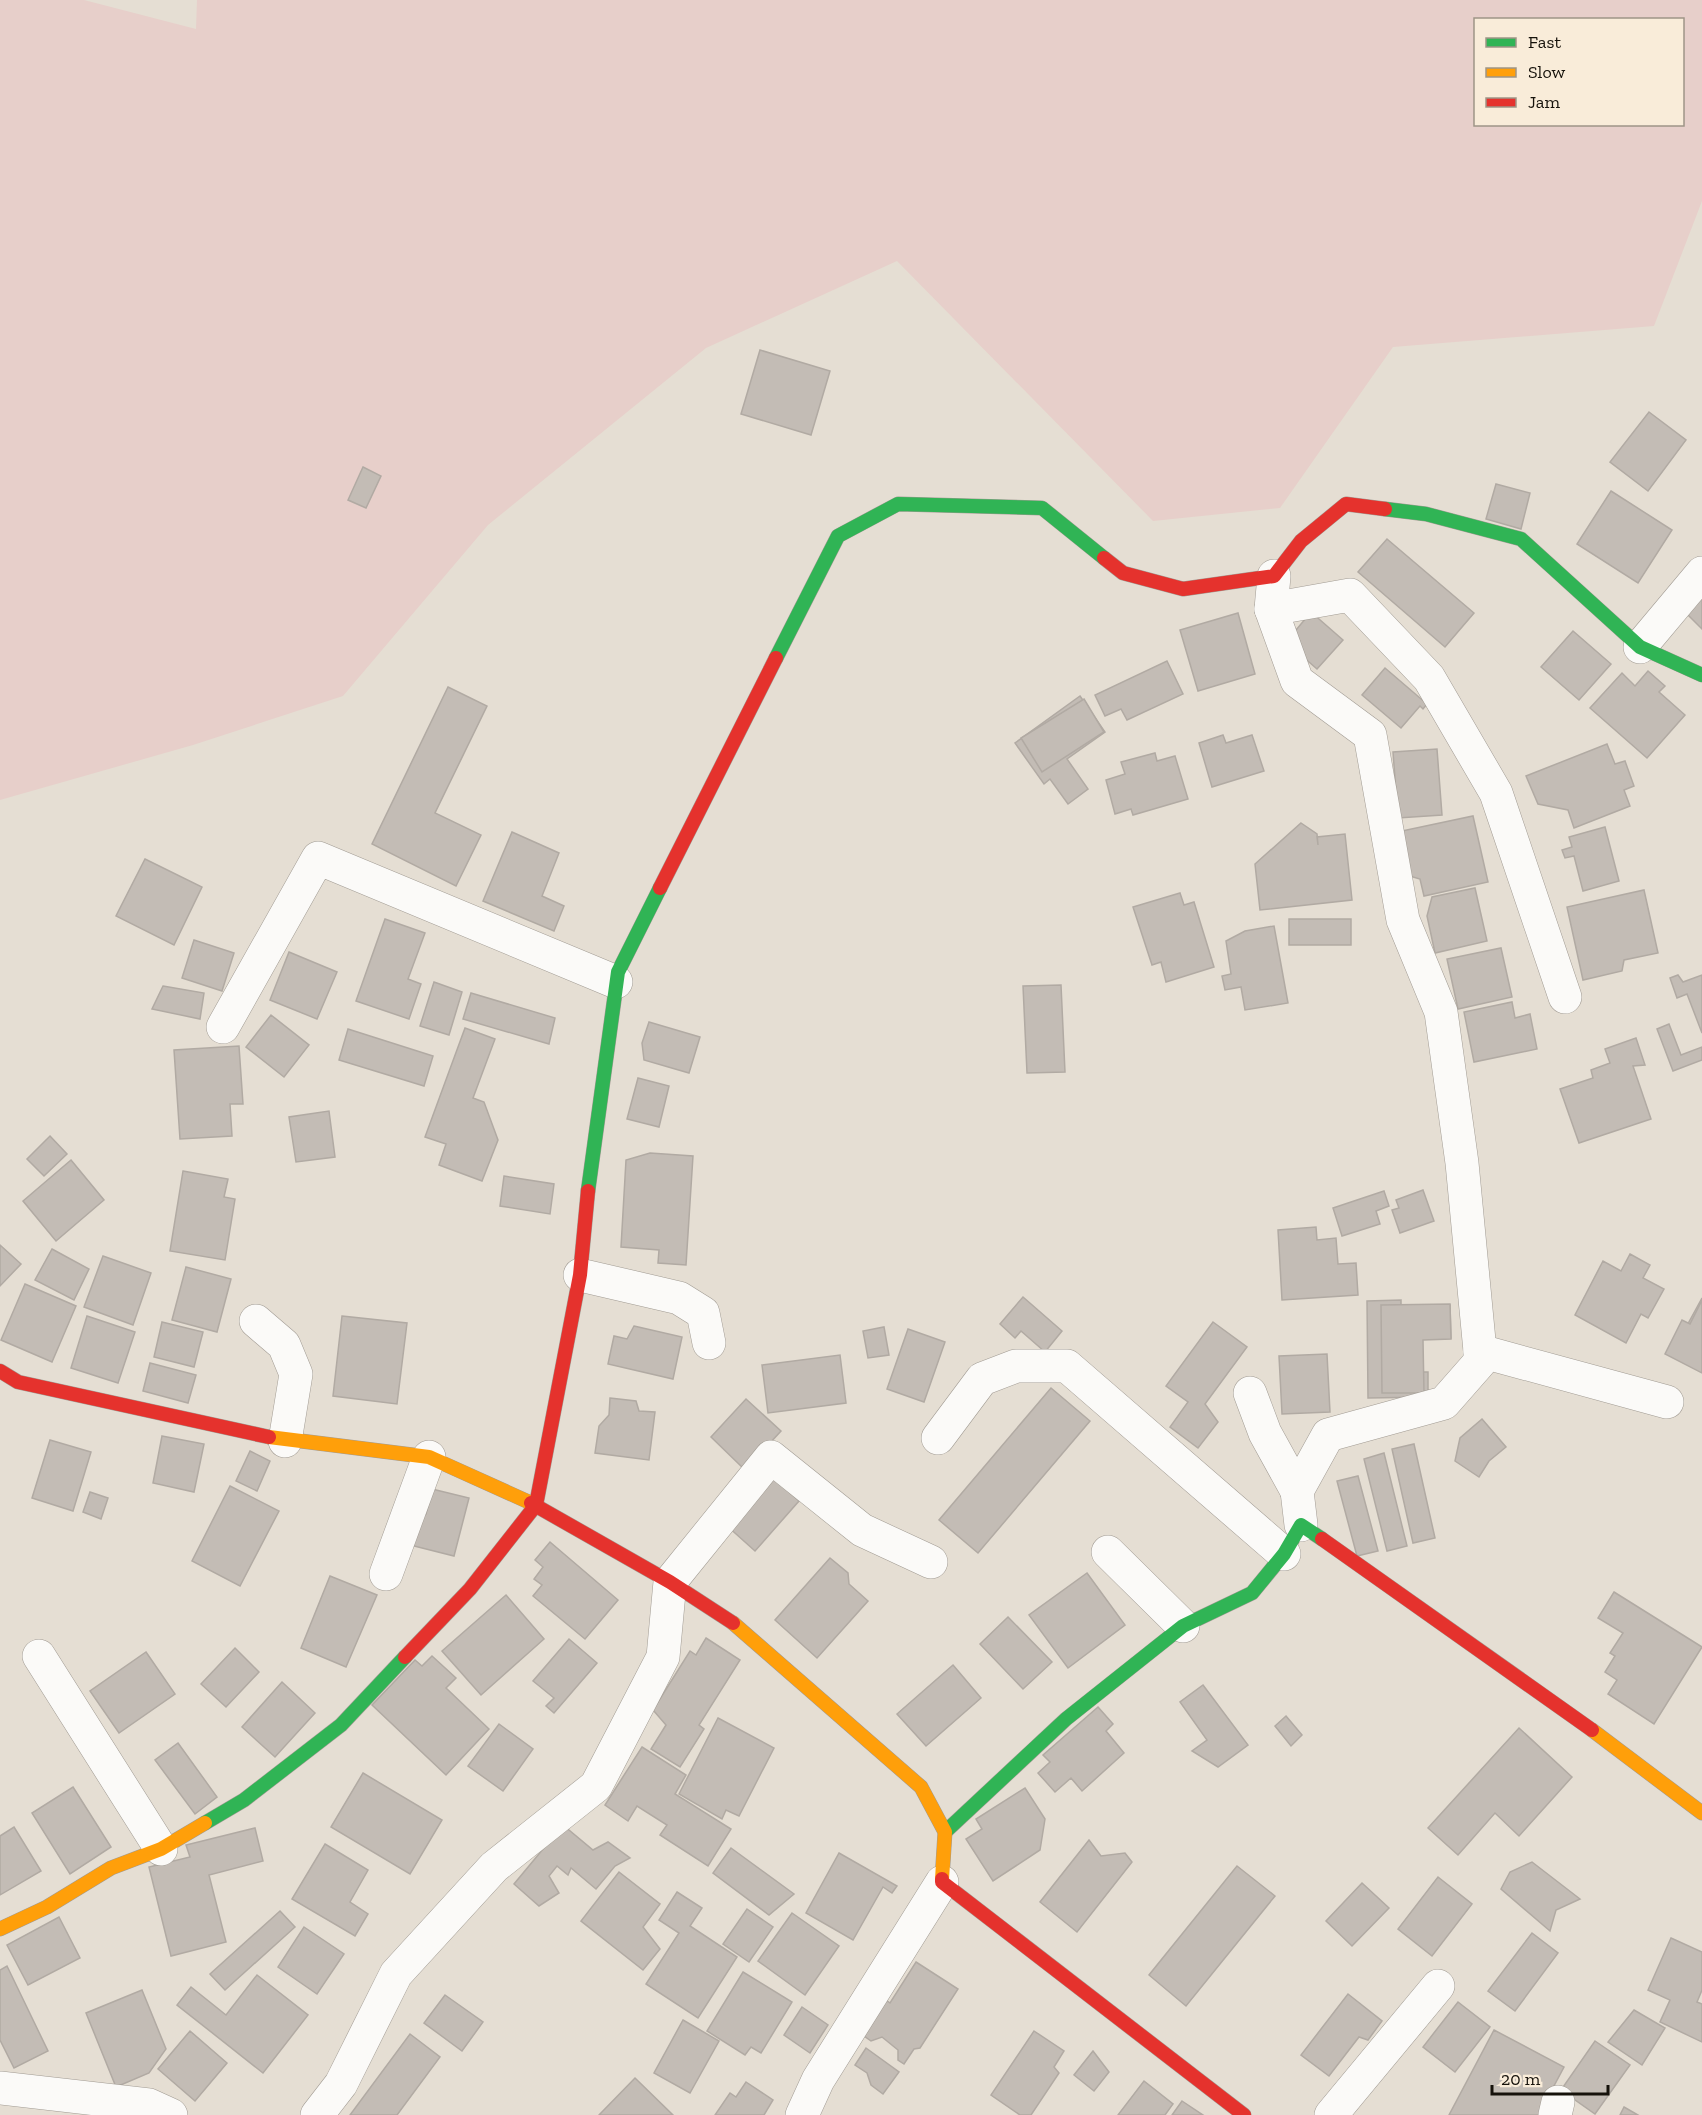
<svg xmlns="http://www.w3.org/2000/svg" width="1702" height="2115" font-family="'Zilla Slab',serif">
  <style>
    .green { fill: #e7cfca; fill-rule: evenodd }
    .building { fill: #c3bcb5; stroke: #b1aaa3; stroke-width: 1.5 }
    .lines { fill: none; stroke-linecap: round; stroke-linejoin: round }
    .street-casing { stroke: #a19b93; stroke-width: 34 }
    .fast-casing { stroke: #a19b93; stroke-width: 15 }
    .slow-casing { stroke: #a19b93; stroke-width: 15 }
    .jam-casing { stroke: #a19b93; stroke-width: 15 }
    .street { stroke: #fbfaf8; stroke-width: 33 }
    .fast { stroke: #30b455; stroke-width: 14 }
    .slow { stroke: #ff9f0a; stroke-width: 14 }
    .jam { stroke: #e5322d; stroke-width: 14 }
  </style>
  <rect width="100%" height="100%" fill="#e5ded3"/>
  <path class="green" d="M0,0h84l112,29 1,-29h1505v201l-48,125 -261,21 -113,161 -127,13 -256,-260 -191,87 -218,177 -145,171 -150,49 -193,55zM1476,20h206v104h-206z"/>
  <g class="building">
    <polygon points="760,350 830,371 811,435 741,414"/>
    <polygon points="1649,412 1686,440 1648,491 1610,462"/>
    <polygon points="363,467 381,476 366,508 348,500"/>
    <polygon points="1496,484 1530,493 1521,529 1486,519"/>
    <polygon points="1611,491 1672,530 1638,583 1577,544"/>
    <polygon points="1387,539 1474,613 1445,647 1358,572"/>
    <polygon points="1702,596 1702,629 1686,613"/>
    <polygon points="1311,612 1343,640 1317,669 1286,642"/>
    <polygon points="1238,613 1255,674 1198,691 1180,630"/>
    <polygon points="1573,631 1611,664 1579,700 1541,667"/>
    <polygon points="1167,661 1183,694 1127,720 1121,709 1105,716 1095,695"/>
    <polygon points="1385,668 1427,704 1423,709 1420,706 1401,728 1362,695"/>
    <polygon points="1648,671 1665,686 1659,692 1685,715 1647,758 1590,708 1622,673 1635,686"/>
    <polygon points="448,687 487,706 435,813 481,835 456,886 372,844"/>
    <polygon points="1080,696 1105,732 1067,759 1088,789 1068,804 1050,779 1044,784 1015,743"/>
    <polygon points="1084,699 1104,732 1042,772 1021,738"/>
    <polygon points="1223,735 1226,743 1252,735 1264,771 1212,787 1199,743"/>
    <polygon points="1607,744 1615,764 1625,761 1634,786 1624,790 1630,806 1574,828 1568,810 1538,804 1526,776"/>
    <polygon points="1437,749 1442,815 1398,818 1393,752"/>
    <polygon points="1155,753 1157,761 1175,756 1188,799 1133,815 1131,809 1115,814 1106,780 1125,774 1121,762"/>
    <polygon points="1473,816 1488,882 1424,896 1420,879 1406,875 1397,832"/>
    <polygon points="1301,823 1317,834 1318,845 1317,837 1345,834 1352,900 1260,910 1255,864"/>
    <polygon points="1605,827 1619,881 1583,891 1574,856 1565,858 1562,850 1572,847 1569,837"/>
    <polygon points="512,832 559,853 542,896 564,906 554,931 483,901"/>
    <polygon points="145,859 202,887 174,945 116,916"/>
    <polygon points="1475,888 1487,941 1435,953 1427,916 1432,897"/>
    <polygon points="1644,890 1658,953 1624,960 1622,971 1583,980 1567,907"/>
    <polygon points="1180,893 1184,905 1194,902 1214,967 1166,982 1161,962 1152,965 1133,907"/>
    <polygon points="385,919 425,933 408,979 421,984 409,1019 356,1001"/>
    <rect x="1289" y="919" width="62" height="26"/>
    <polygon points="1274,926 1288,1003 1245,1010 1241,987 1225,990 1222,976 1231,974 1226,941 1245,931"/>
    <polygon points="194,940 234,953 222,991 182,978"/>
    <polygon points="1501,948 1512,997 1458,1009 1447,959"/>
    <polygon points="289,952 337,972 317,1019 270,1000"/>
    <polygon points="1678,975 1683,982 1702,975 1702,1033 1687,994 1677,998 1670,978"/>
    <polygon points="434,982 462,992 449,1035 420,1026"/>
    <polygon points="1061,985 1065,1072 1027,1073 1023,986"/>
    <polygon points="163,986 204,993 200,1019 152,1009"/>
    <polygon points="471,993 555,1018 549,1044 463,1019"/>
    <polygon points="1512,1002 1515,1018 1530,1014 1537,1049 1474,1062 1464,1012"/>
    <polygon points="271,1015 309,1045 284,1077 246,1047"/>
    <polygon points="649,1022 700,1037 689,1073 644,1060 642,1043"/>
    <polygon points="1669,1024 1681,1055 1702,1047 1702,1060 1673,1071 1657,1029"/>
    <polygon points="465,1028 495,1039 473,1098 484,1102 498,1140 482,1181 439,1165 446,1144 425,1137"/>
    <polygon points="348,1029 433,1056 424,1086 339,1060"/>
    <polygon points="1636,1038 1645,1065 1633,1066 1651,1119 1579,1143 1560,1089 1593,1078 1591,1070 1610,1063 1605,1049"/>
    <polygon points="239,1046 243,1104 230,1104 232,1136 180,1139 174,1050"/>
    <polygon points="638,1078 669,1086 659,1127 627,1119"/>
    <polygon points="329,1111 335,1157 296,1162 289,1117"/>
    <polygon points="50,1136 67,1154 44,1176 27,1159"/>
    <polygon points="650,1153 693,1156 686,1265 658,1263 659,1250 621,1247 626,1160"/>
    <polygon points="71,1160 104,1200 56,1241 23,1201"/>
    <polygon points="183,1171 228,1179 224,1197 235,1199 225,1260 170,1251"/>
    <polygon points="504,1176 554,1184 550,1214 500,1206"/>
    <polygon points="1423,1190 1434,1221 1400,1233 1392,1210 1399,1208 1396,1200"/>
    <polygon points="1384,1191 1389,1206 1376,1211 1380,1224 1342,1236 1333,1208"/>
    <polygon points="1316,1227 1317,1240 1336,1238 1338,1264 1356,1263 1358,1295 1282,1300 1278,1230"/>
    <polygon points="0,1245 21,1264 0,1286"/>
    <polygon points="52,1249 89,1269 74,1300 35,1280"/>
    <polygon points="1630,1254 1650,1265 1643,1278 1664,1289 1648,1318 1641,1314 1626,1343 1575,1315 1603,1261 1621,1271"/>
    <polygon points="103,1256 151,1273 133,1325 84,1307"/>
    <polygon points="186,1267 231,1279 217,1332 172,1320"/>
    <polygon points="25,1284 76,1306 52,1362 1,1340"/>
    <polygon points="1023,1297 1062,1331 1045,1352 1021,1331 1015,1338 1000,1324"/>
    <polygon points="1702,1298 1702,1370 1672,1353"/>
    <polygon points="1401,1300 1401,1306 1450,1305 1451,1338 1418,1338 1418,1372 1428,1372 1428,1397 1368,1398 1367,1301"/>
    <polygon points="1702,1300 1702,1373 1665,1354 1682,1320 1690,1324"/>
    <polygon points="1450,1304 1451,1339 1423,1340 1424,1393 1382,1393 1381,1305"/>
    <polygon points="87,1316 135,1332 118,1383 71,1368"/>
    <polygon points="342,1316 407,1323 397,1404 333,1396"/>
    <polygon points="162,1322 203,1332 194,1367 154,1357"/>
    <polygon points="1213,1322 1247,1347 1205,1404 1218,1422 1198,1448 1170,1427 1188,1402 1166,1386"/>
    <polygon points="634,1326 682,1337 673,1379 608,1364 614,1336 627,1339"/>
    <polygon points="884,1327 889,1355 868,1358 863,1331"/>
    <polygon points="908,1329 945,1342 924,1402 887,1389"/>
    <polygon points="1327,1354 1330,1412 1282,1414 1279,1356"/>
    <polygon points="840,1355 846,1403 768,1413 762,1365"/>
    <polygon points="150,1363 196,1375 188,1403 143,1391"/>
    <polygon points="1051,1388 1090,1421 978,1553 939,1520"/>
    <polygon points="610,1398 636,1401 639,1411 655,1412 649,1460 595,1453 599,1426 609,1415"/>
    <polygon points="746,1399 781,1431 745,1470 711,1437"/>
    <polygon points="1482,1419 1506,1447 1489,1461 1479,1477 1455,1461 1460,1438"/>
    <polygon points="162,1436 204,1444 194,1492 153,1483"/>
    <polygon points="50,1440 91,1452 73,1511 32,1498"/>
    <polygon points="1414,1444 1435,1538 1413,1543 1392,1449"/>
    <polygon points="250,1451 270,1461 257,1491 236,1481"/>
    <polygon points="1384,1453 1407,1546 1387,1551 1364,1459"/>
    <polygon points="770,1475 799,1501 755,1551 726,1525"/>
    <polygon points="1358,1476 1378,1551 1357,1556 1337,1481"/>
    <polygon points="230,1486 279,1511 240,1586 192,1561"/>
    <polygon points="432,1489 469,1498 454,1556 410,1545 418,1512 426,1514"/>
    <polygon points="90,1492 108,1498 101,1519 83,1512"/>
    <polygon points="550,1542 618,1600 585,1639 533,1596 542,1585 534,1579 543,1567 535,1560"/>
    <polygon points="830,1558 848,1573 849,1584 868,1601 817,1658 775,1620"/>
    <polygon points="1087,1573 1125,1625 1068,1668 1029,1615"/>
    <polygon points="330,1576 377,1595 346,1667 301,1648"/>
    <polygon points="1614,1592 1702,1647 1654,1724 1608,1694 1617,1680 1605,1672 1615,1656 1610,1653 1623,1633 1598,1618"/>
    <polygon points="506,1595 544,1639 481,1695 442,1651"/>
    <polygon points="1008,1617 1052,1662 1023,1689 980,1644"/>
    <polygon points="706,1638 740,1660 699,1725 704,1729 680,1767 651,1749 666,1725 653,1710 690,1651 696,1655"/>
    <polygon points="569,1639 597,1663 554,1713 546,1706 554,1698 533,1681"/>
    <polygon points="235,1648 259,1672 226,1707 201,1684"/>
    <polygon points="146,1652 175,1694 119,1733 90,1691"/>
    <polygon points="432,1656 456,1678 446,1688 489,1729 446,1775 372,1705 415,1660 422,1666"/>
    <polygon points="953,1665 981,1698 926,1746 897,1714"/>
    <polygon points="282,1682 315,1713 275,1757 242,1727"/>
    <polygon points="1203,1685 1248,1745 1218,1767 1192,1751 1207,1740 1180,1702"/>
    <polygon points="1098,1707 1113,1724 1106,1731 1124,1753 1082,1791 1071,1778 1055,1792 1038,1773 1050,1762 1043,1755"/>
    <polygon points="1286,1716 1302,1735 1291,1746 1275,1726"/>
    <polygon points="718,1718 774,1748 739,1816 726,1810 722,1819 679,1794"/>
    <polygon points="499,1724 533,1749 503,1791 468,1766"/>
    <polygon points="1519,1728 1572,1777 1519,1836 1495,1813 1458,1855 1428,1828"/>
    <polygon points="178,1743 217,1797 195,1814 155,1760"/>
    <polygon points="642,1747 686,1775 675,1794 731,1829 708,1866 660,1835 667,1825 637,1806 628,1821 605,1805"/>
    <polygon points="363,1773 442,1820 410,1874 331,1827"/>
    <polygon points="73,1787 111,1847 70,1874 32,1813"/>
    <polygon points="1025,1788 1045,1819 1040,1850 993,1881 966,1839 982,1829 976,1819"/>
    <polygon points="563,1825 593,1850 608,1842 630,1858 615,1866 596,1889 571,1868 568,1875 557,1866 549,1876 559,1893 539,1906 514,1884"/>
    <polygon points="14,1827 41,1871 0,1895 0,1836"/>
    <polygon points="255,1828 263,1861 209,1875 226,1942 171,1956 149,1867 190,1857 186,1845"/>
    <polygon points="1089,1840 1101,1856 1125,1853 1132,1862 1077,1932 1040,1902"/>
    <polygon points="325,1844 368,1870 350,1902 368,1914 355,1936 292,1899"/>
    <polygon points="731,1848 794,1894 769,1915 713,1873"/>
    <polygon points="839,1853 897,1886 892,1893 883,1887 853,1940 806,1913"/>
    <polygon points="1532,1862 1580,1899 1556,1910 1550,1931 1501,1889 1510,1872"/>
    <polygon points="1237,1866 1275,1896 1186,2006 1149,1975"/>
    <polygon points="619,1872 660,1904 643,1927 660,1949 643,1970 581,1921"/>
    <polygon points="1438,1877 1472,1904 1432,1956 1398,1929"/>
    <polygon points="1362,1883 1389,1908 1352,1946 1326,1921"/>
    <polygon points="677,1892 702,1908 690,1926 737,1957 698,2018 646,1984 679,1933 659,1920"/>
    <polygon points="747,1909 773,1927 749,1962 723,1944"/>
    <polygon points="280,1911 295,1927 225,1990 210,1974"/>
    <polygon points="792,1913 839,1946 805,1995 758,1961"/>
    <polygon points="59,1917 80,1958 28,1985 7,1945"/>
    <polygon points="304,1927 344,1954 317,1994 278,1967"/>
    <polygon points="1532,1933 1558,1953 1515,2011 1488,1991"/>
    <polygon points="1671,1938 1702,1952 1702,1990 1697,2002 1702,2004 1702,2042 1660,2022 1670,2000 1648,1990"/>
    <polygon points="916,1962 958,1989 920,2048 914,2049 904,2064 898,2060 898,2050 882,2037 871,2041 857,2031 879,1995 890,2003"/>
    <polygon points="7,1966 48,2051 14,2068 0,2040 0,1970"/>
    <polygon points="743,1972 792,2002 761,2053 751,2047 745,2055 707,2031"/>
    <polygon points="257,1975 308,2015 263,2073 177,2005 191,1987 226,2015"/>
    <polygon points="142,1990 166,2049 149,2073 116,2087 86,2013"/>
    <polygon points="1348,1994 1382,2021 1368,2040 1359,2037 1329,2076 1301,2055"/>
    <polygon points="445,1995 483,2022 462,2051 424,2023"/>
    <polygon points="1458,2002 1490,2027 1455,2072 1423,2047"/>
    <polygon points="802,2007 828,2025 810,2053 784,2035"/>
    <polygon points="1634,2010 1665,2028 1642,2065 1608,2042"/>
    <polygon points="683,2020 719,2041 690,2093 654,2073"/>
    <polygon points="1494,2030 1564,2067 1539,2114 1542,2115 1449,2115"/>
    <polygon points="190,2031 227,2063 195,2101 158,2069"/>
    <polygon points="1034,2031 1064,2051 1054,2067 1059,2073 1031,2115 1020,2115 991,2095"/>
    <polygon points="410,2034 440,2057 397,2115 350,2115"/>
    <polygon points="1595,2041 1630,2065 1595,2114 1561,2090"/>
    <polygon points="866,2048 899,2072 883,2094 871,2085 867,2073 855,2065"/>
    <polygon points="1093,2051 1109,2072 1094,2091 1074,2075"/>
    <polygon points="635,2078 673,2115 599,2115"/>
    <polygon points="1144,2081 1173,2104 1165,2115 1118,2115"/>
    <polygon points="746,2082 773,2100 764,2115 715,2115 730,2093 736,2097"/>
    <polygon points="1182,2101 1203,2115 1172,2115"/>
    <polygon points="1624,2107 1638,2115 1620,2115"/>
  </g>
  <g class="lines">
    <defs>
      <g id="street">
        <polyline points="1274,576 1271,609 1297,681 1370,735 1403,920 1441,1012 1462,1163 1480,1351 1480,1362 1444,1403 1328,1435 1297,1491 1301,1525"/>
        <polyline points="1271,609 1350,595 1429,678 1496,793 1565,997"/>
        <polyline points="1640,647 1702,573"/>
        <polyline points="223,1027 318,858 616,982"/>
        <polyline points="580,1275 679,1298 703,1313 709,1343"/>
        <polyline points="256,1321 284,1345 296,1374 285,1441"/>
        <polyline points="1480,1351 1667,1402"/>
        <polyline points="1250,1393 1265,1433 1297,1491"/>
        <polyline points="938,1438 982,1379 1016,1366 1067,1366 1284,1554"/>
        <polyline points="1108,1552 1183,1626"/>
        <polyline points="386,1574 429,1457"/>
        <polyline points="39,1656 161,1849"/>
        <polyline points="0,2088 149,2105 171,2115"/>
        <polyline points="317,2115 341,2084 396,1974 494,1867 596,1786 663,1657 670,1582 771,1457 862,1530 931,1562"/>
        <polyline points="802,2115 818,2080 942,1882"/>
        <polyline points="1331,2115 1438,1986"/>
        <polyline points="1555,2115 1558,2102"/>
      </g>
      <g id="fast">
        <polyline points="1385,509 1426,514 1521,539 1640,647 1702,675"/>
        <polyline points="776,658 838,536 898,504 1042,508 1104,558"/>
        <polyline points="588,1191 618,972 660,888"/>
        <polyline points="205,1823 244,1800 341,1725 405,1657"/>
        <polyline points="945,1832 1066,1719 1183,1626 1252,1593 1284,1554 1301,1525 1322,1539"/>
      </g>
      <g id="slow">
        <polyline points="269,1437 429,1457 531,1503"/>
        <polyline points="733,1623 921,1787 945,1832 942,1879"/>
        <polyline points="1592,1730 1702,1813"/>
        <polyline points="0,1929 47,1907 111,1868 161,1849 205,1823"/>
      </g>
      <g id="jam">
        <polyline points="1104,558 1123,573 1183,589 1274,576 1301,541 1346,504 1385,509"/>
        <polyline points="660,888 776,658"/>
        <polyline points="0,1371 18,1382 269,1437"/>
        <polyline points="531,1503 670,1582 733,1623"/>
        <polyline points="1322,1539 1592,1730"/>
        <polyline points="405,1657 470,1589 536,1505 580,1275 588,1191"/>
        <polyline points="942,1879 942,1882 1244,2115"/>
      </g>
    </defs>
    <use href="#street" class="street-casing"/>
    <use href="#fast" class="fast-casing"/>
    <use href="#slow" class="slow-casing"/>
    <use href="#jam" class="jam-casing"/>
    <use href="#street" class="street"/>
    <use href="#fast" class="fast"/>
    <use href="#slow" class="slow"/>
    <use href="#jam" class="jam"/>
  </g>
  <rect x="1474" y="18" width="210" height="108" fill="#f9ecd9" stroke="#9e9587" stroke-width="1.5"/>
  <rect x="1486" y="38" width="30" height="9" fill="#30b455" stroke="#9e9587" stroke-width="1.5"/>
  <text x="1528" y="48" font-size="18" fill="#16120b">Fast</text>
  <rect x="1486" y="68" width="30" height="9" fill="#ff9f0a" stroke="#9e9587" stroke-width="1.5"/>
  <text x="1528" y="78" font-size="18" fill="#16120b">Slow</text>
  <rect x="1486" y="98" width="30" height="9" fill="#e5322d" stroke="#9e9587" stroke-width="1.5"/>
  <text x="1528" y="108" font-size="18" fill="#16120b">Jam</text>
  <path d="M1492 2085v9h116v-9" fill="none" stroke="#16120b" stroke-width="3"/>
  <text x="1501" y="2085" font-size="18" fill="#16120b" stroke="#f9ecd9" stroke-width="4.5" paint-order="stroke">20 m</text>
</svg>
